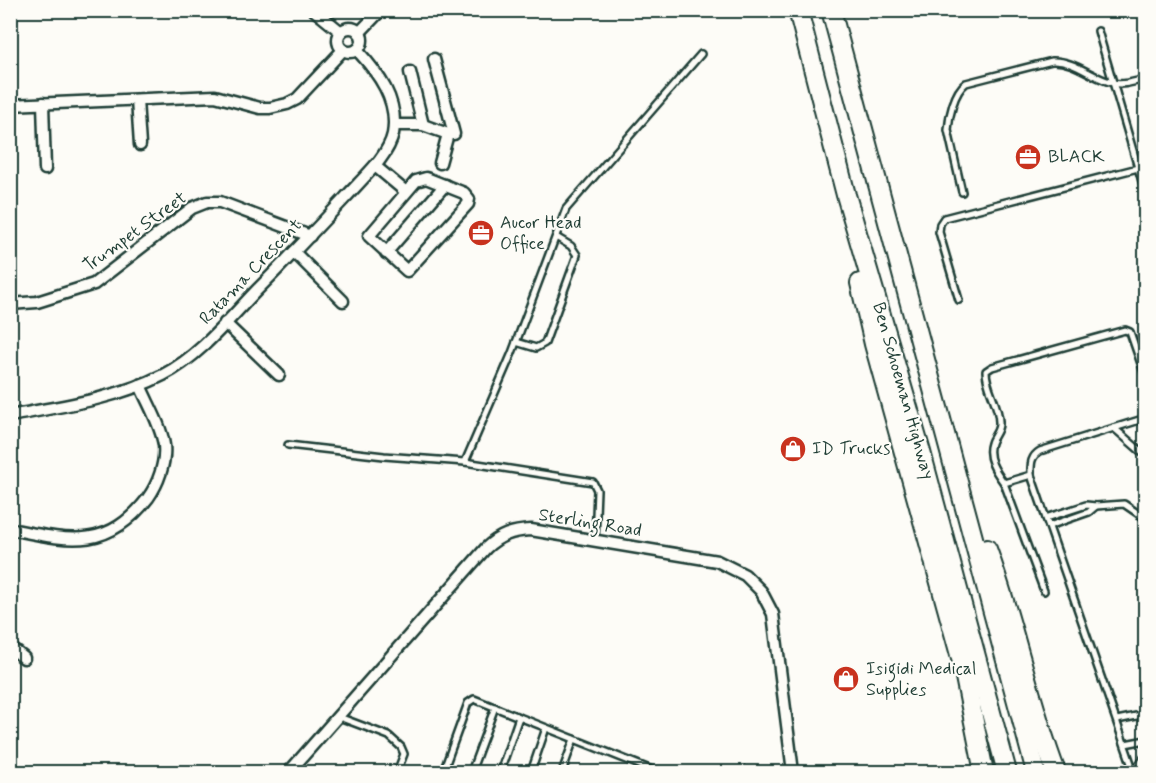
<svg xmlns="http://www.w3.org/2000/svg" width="1156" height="783" font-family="Mynerve,sans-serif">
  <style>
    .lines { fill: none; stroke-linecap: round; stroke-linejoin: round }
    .lane-casing { stroke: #1f3d34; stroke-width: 10 }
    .street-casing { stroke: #1f3d34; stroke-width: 15 }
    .highway-casing { stroke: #1f3d34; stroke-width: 22 }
    .lane { stroke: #fdfcf7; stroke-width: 5 }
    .street { stroke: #fdfcf7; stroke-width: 10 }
    .highway { stroke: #fdfcf7; stroke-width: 18 }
    .labels { text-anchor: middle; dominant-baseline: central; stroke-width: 4.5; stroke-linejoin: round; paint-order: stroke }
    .poi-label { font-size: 18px; fill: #1f3d34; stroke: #fdfcf7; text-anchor: start }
    .street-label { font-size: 18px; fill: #1f3d34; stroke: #fdfcf7 }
  </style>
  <rect width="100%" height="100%" fill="#fdfcf7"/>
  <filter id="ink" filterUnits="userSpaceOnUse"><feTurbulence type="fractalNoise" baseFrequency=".0167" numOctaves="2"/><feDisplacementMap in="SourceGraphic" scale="12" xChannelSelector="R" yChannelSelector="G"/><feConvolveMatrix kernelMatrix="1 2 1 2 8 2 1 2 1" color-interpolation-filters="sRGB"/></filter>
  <g filter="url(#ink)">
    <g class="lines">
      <defs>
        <g id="lane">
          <polyline points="1098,31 1146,195"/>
          <path d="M962,192l-14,-62c1,-14 6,-38 18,-47l86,-22c22,-1 40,17 61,22 10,3 23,-2 33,-4"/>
          <polyline points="959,300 939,232 940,224 944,218 1138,168"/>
          <polyline points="516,342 536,348 545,343 577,255 571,246 556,237"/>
          <polyline points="1114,428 1146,456"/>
          <polyline points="288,445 384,456 465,462"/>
          <polyline points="1004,483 1031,475"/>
          <polyline points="1046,518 1086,505 1096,506 1124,504 1146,519"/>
          <polyline points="1049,526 1089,512 1096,506"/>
          <polyline points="595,541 597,490 593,482 465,462 512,353 566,209 701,54"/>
          <path d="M1044,591l-40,-108c-8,-11 -18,-25 -13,-40 2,-7 9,-12 8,-21 0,-18 -13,-33 -13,-51l6,-4 133,-37 5,2 16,46"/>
          <polyline points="339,717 389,736 401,747 404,754 397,772"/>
          <polyline points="1117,720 1146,714"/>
          <polyline points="1125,744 1146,740"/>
          <polyline points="443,772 468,703 474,699 657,772"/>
          <polyline points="471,772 495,707"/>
          <polyline points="500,772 519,717"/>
          <polyline points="531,772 546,728"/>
          <polyline points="562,772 574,739"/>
          <path d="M1134,772l-103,-297c0,-10 -1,-18 9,-24l106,-33"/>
          <polyline points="1134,772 1146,755"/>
        </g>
        <g id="street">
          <polyline points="314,10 341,32"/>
          <circle cx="350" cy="40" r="12"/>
          <polyline points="359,33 381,10"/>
          <polyline points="410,72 423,125"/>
          <polyline points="137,100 140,145"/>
          <polyline points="43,103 45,169"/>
          <polyline points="10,105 215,96 260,108 270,108 287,104 297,99 343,50"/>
          <polyline points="395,125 423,125 448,134 454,134 434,59"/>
          <polyline points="440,163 448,134"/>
          <polyline points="375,166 406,192"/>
          <polygon points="426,178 464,193 469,199 468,204 407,271 369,236 416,181"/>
          <polyline points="294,252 343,301"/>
          <polyline points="386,253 445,185"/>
          <polyline points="10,304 37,302 94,284 192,208 207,202 220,202 310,236"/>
          <polyline points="225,323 279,375"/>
          <path d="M10,416c52,-10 106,-17 153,-41 37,-19 66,-56 94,-85 30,-30 59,-61 88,-92 11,-12 23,-24 34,-37 6,-8 12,-17 14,-27 6,-34 -15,-61 -36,-84"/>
          <path d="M10,529c60,12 97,22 138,-31 10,-14 18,-35 16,-53 -3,-20 -16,-41 -24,-60"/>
          <polyline points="10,647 24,658"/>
          <path d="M289,772l197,-224c14,-13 26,-17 45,-18l186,31 28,14 16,16 12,23 20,158"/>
        </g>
        <g id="highway">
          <polyline points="798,10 846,195 921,452 1007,772"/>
          <polyline points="831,10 1036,772"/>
          <polyline points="860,283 874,344 962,662 984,772"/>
          <path d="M987,549c27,73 41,150 69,223"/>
        </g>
      </defs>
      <use href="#lane" class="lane-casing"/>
      <use href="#street" class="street-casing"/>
      <use href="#highway" class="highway-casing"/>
      <use href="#lane" class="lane"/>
      <use href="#street" class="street"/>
      <use href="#highway" class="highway"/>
    </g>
  </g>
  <defs>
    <symbol id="office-disc" viewBox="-11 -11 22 22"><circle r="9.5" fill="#c8321e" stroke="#fdfcf7"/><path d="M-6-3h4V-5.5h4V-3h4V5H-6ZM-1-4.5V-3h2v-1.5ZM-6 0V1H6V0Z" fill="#fff"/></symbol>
    <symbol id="shop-disc" viewBox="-11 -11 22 22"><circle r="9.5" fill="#c8321e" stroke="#fdfcf7"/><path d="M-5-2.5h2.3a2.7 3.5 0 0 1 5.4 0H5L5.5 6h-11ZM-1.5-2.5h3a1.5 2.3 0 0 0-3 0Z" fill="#fff"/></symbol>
  </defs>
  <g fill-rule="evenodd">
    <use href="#office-disc" x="1013" y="142" width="30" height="30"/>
    <use href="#office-disc" x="466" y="218" width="30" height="30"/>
    <use href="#shop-disc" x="778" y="434" width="30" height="30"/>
    <use href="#shop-disc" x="831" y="664" width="30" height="30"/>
  </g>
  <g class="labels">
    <g class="poi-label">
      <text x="1048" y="157">BLACK</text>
      <text x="500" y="223">Aucor Head<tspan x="500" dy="21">Office</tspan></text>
      <text x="812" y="449">ID Trucks</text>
      <text x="866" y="669">Isigidi Medical<tspan x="866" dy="21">Supplies</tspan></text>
    </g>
    <g class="street-label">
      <text transform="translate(135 232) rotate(-36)">Trumpet Street</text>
      <text transform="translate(251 272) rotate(-46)">Ratama Crescent</text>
      <text transform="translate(903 391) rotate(74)">Ben Schoeman Highway</text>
      <text transform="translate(590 523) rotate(9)">Sterling Road</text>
    </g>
  </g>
  <rect width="1156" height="783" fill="none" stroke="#fdfcf7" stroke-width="36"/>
  <rect x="18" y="18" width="1120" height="747" fill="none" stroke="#1f3d34" stroke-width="2" filter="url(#ink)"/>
</svg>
